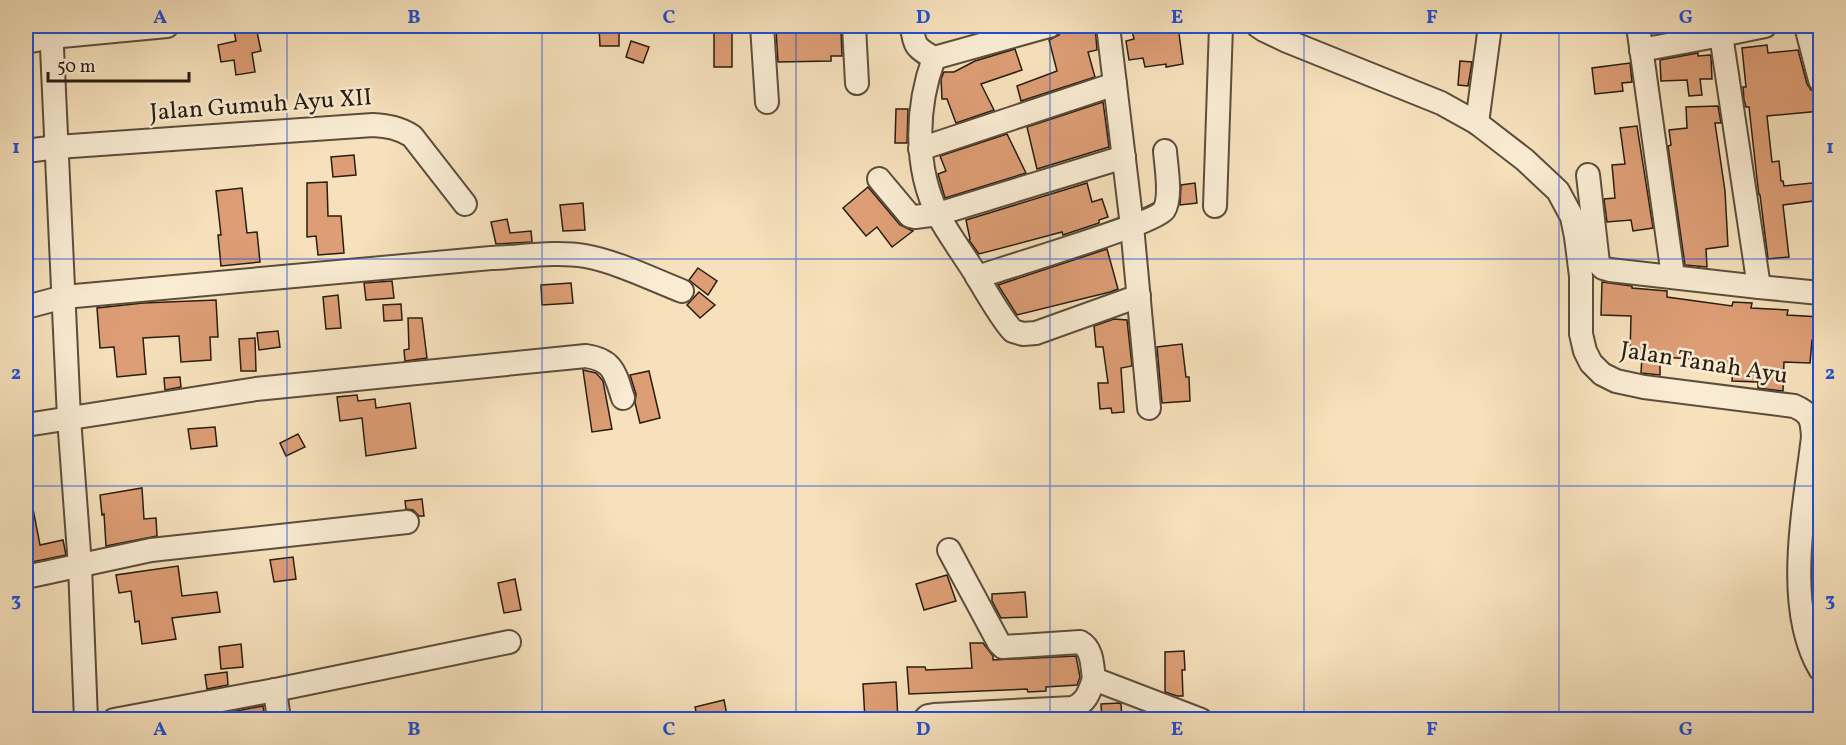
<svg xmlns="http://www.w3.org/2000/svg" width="1846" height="745" font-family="Vollkorn,serif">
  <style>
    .building { fill: #dd9d75; stroke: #281d11; stroke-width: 1.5 }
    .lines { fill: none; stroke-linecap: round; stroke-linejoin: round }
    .minor-casing { stroke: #5c4e3c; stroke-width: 26 }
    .minor { stroke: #f9ecd3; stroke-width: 22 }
    .grid { fill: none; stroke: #1d4ed8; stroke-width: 1.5; stroke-opacity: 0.55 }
    .labels { text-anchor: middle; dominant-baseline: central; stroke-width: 5; stroke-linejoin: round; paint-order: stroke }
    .street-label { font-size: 24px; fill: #281d11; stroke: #f9ecd3 }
    .neatline { fill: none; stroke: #1d4ed8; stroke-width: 2 }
    .grid-label { font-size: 20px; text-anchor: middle; font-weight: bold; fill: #1d4ed8 }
  </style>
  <rect width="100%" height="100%" fill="#f6e1bc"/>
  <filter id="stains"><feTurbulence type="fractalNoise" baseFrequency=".00333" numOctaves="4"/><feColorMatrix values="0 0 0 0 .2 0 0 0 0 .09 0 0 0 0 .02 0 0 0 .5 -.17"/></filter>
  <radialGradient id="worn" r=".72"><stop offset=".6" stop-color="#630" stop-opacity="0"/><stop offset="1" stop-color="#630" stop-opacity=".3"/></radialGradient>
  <g class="building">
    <polygon points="599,26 619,26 619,46 600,46"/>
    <rect x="714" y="26" width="18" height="41"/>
    <polygon points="806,26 831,26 831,31 841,31 842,56 831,56 831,61 778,62 776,29 806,29"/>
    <polygon points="1062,26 1065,26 1066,31 1095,26 1097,50 1088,52 1095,77 1021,101 1017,86 1057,71 1049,40 1059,35"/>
    <polygon points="1131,26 1178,26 1183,64 1166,67 1166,64 1145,67 1143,58 1129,60 1126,41 1134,39"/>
    <polygon points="256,27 261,51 252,53 255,72 236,75 234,60 221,62 218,45 236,41 234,31"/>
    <polygon points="631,41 649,47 643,63 626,57"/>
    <polygon points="1767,45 1768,53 1798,50 1807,84 1811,90 1821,93 1821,111 1767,116 1772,162 1779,161 1781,181 1783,181 1784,186 1821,182 1821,200 1783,205 1789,257 1768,259 1760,195 1759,195 1757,179 1749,107 1746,107 1744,100 1743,87 1746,87 1742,48"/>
    <polygon points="1015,49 1022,70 981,84 994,110 956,123 947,99 942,99 941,79 944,72 954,72 975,61"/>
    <polygon points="1698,53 1698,56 1710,55 1711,57 1712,79 1700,79 1702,95 1689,96 1687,80 1661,81 1660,60"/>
    <polygon points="1460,61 1472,62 1468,86 1458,85"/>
    <polygon points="1630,63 1632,82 1622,83 1623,91 1595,94 1592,68"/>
    <polygon points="1103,102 1109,147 1037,169 1027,127"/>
    <polygon points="1718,106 1721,123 1715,123 1725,191 1728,246 1706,249 1707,267 1685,265 1668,146 1671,145 1669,130 1687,128 1686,107"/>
    <polygon points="896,109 908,109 907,143 895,143"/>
    <polygon points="1637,126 1653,228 1633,231 1631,220 1607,222 1604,199 1615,198 1612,165 1625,164 1620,128"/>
    <polygon points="1007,134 1026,173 945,198 938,174 946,171 940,156"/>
    <polygon points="354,155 356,175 333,177 331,157"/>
    <polygon points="327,182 328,216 341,216 344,253 318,255 316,236 307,237 307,183"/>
    <polygon points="1087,183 1092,202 1102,199 1108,217 1099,220 1099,223 1063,235 1062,232 979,254 969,240 970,239 966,220"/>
    <polygon points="1195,183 1197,203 1180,205 1181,185"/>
    <polygon points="868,187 900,225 913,231 892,247 877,227 866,236 843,208"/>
    <polygon points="242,188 247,233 257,232 260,262 221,266 218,235 221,235 216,191"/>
    <polygon points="583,203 585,230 563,231 560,205"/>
    <polygon points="507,219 510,233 531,231 532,242 496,244 491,222"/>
    <polygon points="1107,249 1118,289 1110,292 1017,315 998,285"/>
    <polygon points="698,268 717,281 708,295 689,280"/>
    <polygon points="392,281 394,298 366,300 364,283"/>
    <polygon points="1602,282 1632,286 1632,288 1667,291 1667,297 1732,306 1733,302 1752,303 1751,308 1788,310 1787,315 1821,317 1821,340 1812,340 1810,363 1784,362 1783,391 1758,388 1758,382 1732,381 1733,367 1693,364 1693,359 1660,357 1660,375 1641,373 1642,356 1630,355 1631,316 1601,315"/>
    <polygon points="571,283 573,303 542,305 541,285"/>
    <polygon points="699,292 715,305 700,318 687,305"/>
    <polygon points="338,295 341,328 326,329 323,297"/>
    <polygon points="216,300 218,337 210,337 211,360 181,362 179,336 143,338 146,374 117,377 114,347 100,348 97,308 143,303"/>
    <polygon points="401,304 402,320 384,321 383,305"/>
    <polygon points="408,318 422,318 427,358 405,361 404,350 409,349"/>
    <polygon points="1114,319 1127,320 1132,366 1121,368 1124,412 1112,413 1111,408 1100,409 1098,383 1108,383 1103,347 1096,347 1094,326"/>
    <polygon points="278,331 280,347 259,350 257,333"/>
    <polygon points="255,338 256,371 241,371 239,339"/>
    <polygon points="1182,344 1186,377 1189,377 1190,401 1162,403 1157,347"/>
    <polygon points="583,370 596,373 603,381 612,429 592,432"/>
    <polygon points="649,371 660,418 640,423 635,403 636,394 630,375"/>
    <polygon points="180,377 181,387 165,390 164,378"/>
    <polygon points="357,395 358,401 375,399 376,408 410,403 416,448 366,456 362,418 340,421 337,397"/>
    <polygon points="215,427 217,446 191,449 188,429"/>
    <polygon points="298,434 305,447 286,456 280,443"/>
    <polygon points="142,488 144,519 156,518 157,536 106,546 104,514 102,515 100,495"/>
    <polygon points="422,499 424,516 419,516 413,510 406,509 405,501"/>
    <polygon points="33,509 40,545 63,540 66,555 27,563 26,510"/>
    <polygon points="293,557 296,579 274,582 270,560"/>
    <polygon points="178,566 182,596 217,592 220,612 172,618 176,639 142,644 139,621 135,622 131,591 119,593 116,575"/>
    <polygon points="947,575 956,601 924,610 916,584"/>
    <polygon points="515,579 521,610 504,613 498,583"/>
    <polygon points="1025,592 1027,617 1001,618 992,601 992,594"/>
    <polygon points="970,643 983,643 993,656 993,660 1076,656 1080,677 1077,685 1046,687 1046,691 1028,692 1027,689 909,694 907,667 925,667 926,670 972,668"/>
    <polygon points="241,644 243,667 221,669 219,647"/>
    <polygon points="1184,651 1185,670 1182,670 1183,696 1177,696 1165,692 1165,652"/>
    <polygon points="227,672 228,685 207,689 205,675"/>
    <polygon points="896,682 898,720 865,720 863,684"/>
    <polygon points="724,700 728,720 698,720 695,707"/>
    <polygon points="1119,703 1121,704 1122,720 1102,720 1101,704"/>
    <polygon points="263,706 265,720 204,720 204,717"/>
  </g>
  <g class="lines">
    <defs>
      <g id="minor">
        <polyline points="51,26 69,418 80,566 86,720"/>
        <polyline points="762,26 767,102"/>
        <polyline points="854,26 857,83"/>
        <path d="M912,26c2,20 4,22 22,32"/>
        <path d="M1049,26l-115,32c-18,49 -20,109 4,157 11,20 25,39 37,58 9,15 27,47 38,58l10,3 13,-1 103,-37"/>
        <polyline points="1108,26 1132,226 1149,408"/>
        <path d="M1258,26l6,4 23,11 154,62 36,20 48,37 33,31 14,26 4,20 5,39v58l4,17 6,12 11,11 14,7 28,6 150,19c17,7 18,14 19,31 -8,69 -30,169 7,232"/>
        <polyline points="1638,26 1673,276"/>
        <polyline points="1720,26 1721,35 1765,26"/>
        <polyline points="1806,26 1820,80"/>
        <polyline points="26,42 51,37 167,26"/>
        <polyline points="1477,123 1490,26"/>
        <polyline points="920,149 1115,84"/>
        <path d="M26,151l31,-4 316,-22c16,1 26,3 39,11l53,68"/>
        <polyline points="1588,175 1598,263 1603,268 1610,270 1759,287 1721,35 1641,50"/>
        <polyline points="879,179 910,216 915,217 938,214 1124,157"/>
        <polyline points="1215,206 1221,26"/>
        <path d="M977,277c24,-8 180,-55 187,-67 8,-13 2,-44 1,-59"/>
        <polyline points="1759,287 1820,293"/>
        <path d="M26,307l38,-10 427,-39c30,-1 64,-7 94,-2 30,5 69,24 97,35"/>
        <path d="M26,425l230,-36 330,-33c28,4 29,18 37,42"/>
        <path d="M949,550l50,93 4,4 77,-5c13,7 12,24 14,37l107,41"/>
        <polyline points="26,577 151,550 407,522"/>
        <polyline points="275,690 279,720"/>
        <polyline points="114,720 275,690 509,642"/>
        <path d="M924,720l4,-4 6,-1 139,-7c14,-6 16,-16 21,-29"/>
      </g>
    </defs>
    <use href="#minor" class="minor-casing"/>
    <use href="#minor" class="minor"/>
  </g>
  <path class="grid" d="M287,26v694M542,26v694M796,26v694M1050,26v694M1304,26v694M1559,26v694M26,259h1794M26,486h1794"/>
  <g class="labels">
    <g class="street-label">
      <text transform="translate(261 106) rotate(-4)">Jalan Gumuh Ayu XII</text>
      <text transform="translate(1704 364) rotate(9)">Jalan Tanah Ayu</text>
    </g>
  </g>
  <rect width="1846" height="745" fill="none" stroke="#f6e1bc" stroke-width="66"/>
  <path d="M48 72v9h141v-9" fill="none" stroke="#281d11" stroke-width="3"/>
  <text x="57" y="72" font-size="18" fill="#281d11" stroke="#f9ecd3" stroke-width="4.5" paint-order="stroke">50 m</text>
  <rect x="33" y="33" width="1780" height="679" class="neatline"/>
  <g class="grid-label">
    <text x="160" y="23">A</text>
    <text x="414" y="23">B</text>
    <text x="669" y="23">C</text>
    <text x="923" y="23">D</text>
    <text x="1177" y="23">E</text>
    <text x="1432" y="23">F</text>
    <text x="1686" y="23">G</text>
    <text x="16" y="153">1</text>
    <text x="1830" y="153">1</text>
    <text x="16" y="379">2</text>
    <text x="1830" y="379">2</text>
    <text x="16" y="606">3</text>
    <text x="1830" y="606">3</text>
    <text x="160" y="735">A</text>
    <text x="414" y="735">B</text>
    <text x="669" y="735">C</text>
    <text x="923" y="735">D</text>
    <text x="1177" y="735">E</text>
    <text x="1432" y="735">F</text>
    <text x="1686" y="735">G</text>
  </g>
  <rect width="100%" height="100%" filter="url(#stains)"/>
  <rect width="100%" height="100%" fill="url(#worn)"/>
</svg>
